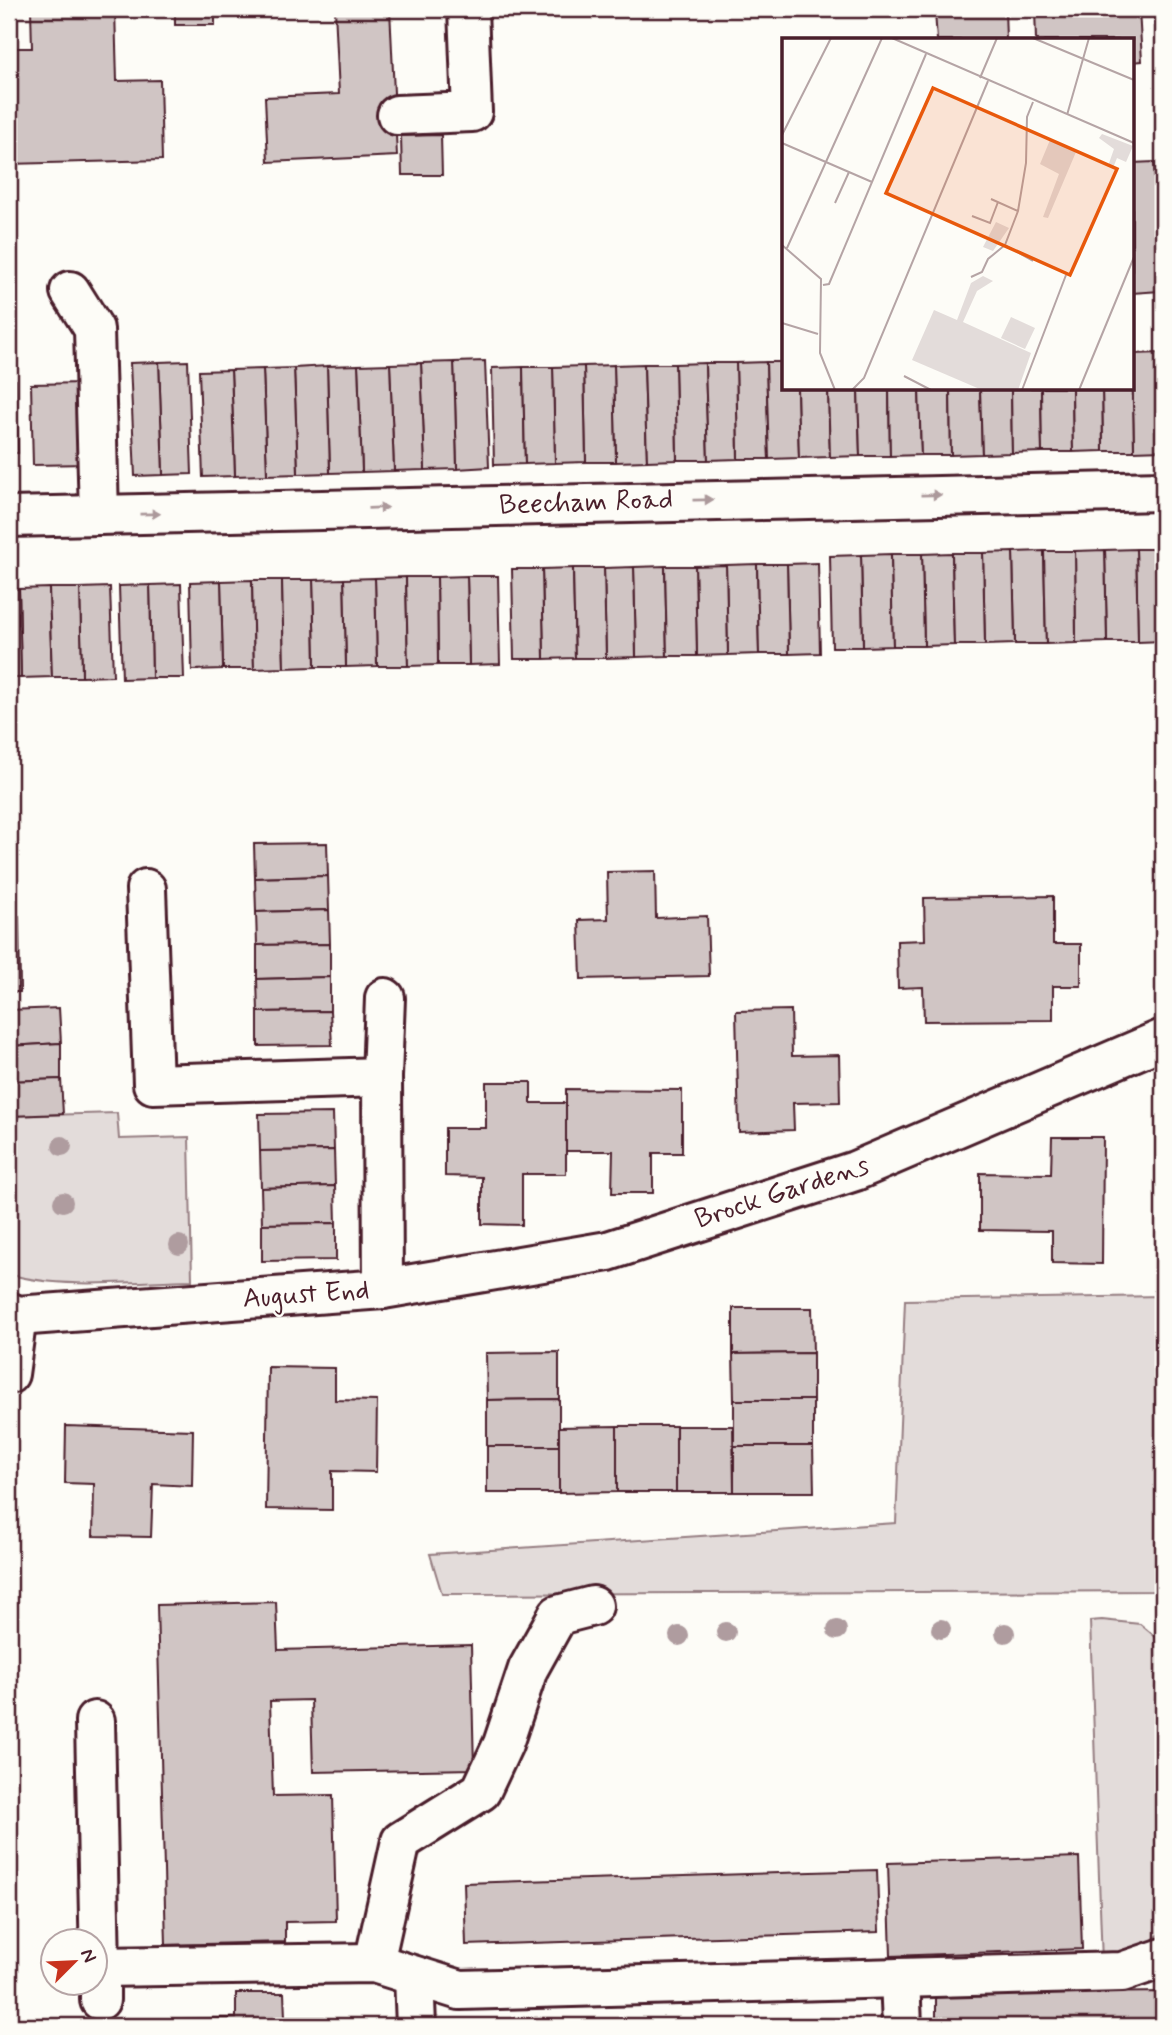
<svg xmlns="http://www.w3.org/2000/svg" width="1172" height="2035" font-family="Mynerve,sans-serif">
  <style>
    .green { fill: #e3dcda; stroke: #967e82; stroke-width: 2 }
    .building { fill: #d0c5c4; stroke: #4a1f2b; stroke-width: 2 }
    .lines { fill: none; stroke-linecap: round; stroke-linejoin: round }
    .minor-casing { stroke: #4a1f2b; stroke-width: 44 }
    .minor { stroke: #fdfcf7; stroke-width: 38 }
    .tree { fill: #af9c9f }
    .oneway { fill: #ac999b }
    .labels { text-anchor: middle; dominant-baseline: central; stroke-width: 5; stroke-linejoin: round; paint-order: stroke }
    .street-label { font-size: 28px; fill: #4a1f2b; stroke: #fdfcf7 }
    .inset-road { fill: none; stroke: #b5a4a5; stroke-width: 2 }
    .view { fill: #e8590c; fill-opacity: 0.15; stroke: #e8590c; stroke-width: 3.5 }
    .inset-edge { fill: none; stroke: #4a1f2b; stroke-width: 3.5 }
  </style>
  <rect width="100%" height="100%" fill="#fdfcf7"/>
  <filter id="ink" filterUnits="userSpaceOnUse"><feTurbulence type="fractalNoise" baseFrequency=".0143" numOctaves="2"/><feDisplacementMap in="SourceGraphic" scale="14" xChannelSelector="R" yChannelSelector="G"/><feConvolveMatrix kernelMatrix="1 2 1 2 8 2 1 2 1" color-interpolation-filters="sRGB"/></filter>
  <g filter="url(#ink)">
    <g class="green">
      <path d="M117,1113l2,26 70,-2 3,143c-56,1 -130,10 -183,-6v-158z"/>
      <polygon points="1163,1296 1163,1591 442,1594 430,1554 896,1523 905,1300"/>
      <polygon points="1102,1620 1140,1624 1163,1643 1163,1931 1150,1942 1102,1963 1090,1621"/>
    </g>
    <g class="building">
      <polygon points="31,9 115,9 117,81 160,80 162,160 9,164 9,48 32,48"/>
      <rect x="175" y="9" width="40" height="16"/>
      <polygon points="335,9 390,9 397,156 268,162 265,97 339,94"/>
      <polygon points="1005,9 1006,40 937,40 935,12"/>
      <polygon points="1035,9 1139,9 1142,61 1132,62 1132,40 1036,40"/>
      <polygon points="441,135 442,175 402,175 401,136"/>
      <polygon points="1154,162 1160,291 1132,293 1132,163"/>
      <polygon points="1162,353 1163,450 1134,451 1132,354"/>
      <polygon points="1132,355 1134,451 1103,451 1102,388 1132,388"/>
      <polygon points="188,361 192,474 163,475 159,362"/>
      <polygon points="485,361 489,467 457,469 454,362"/>
      <polygon points="159,362 163,475 135,476 130,363"/>
      <polygon points="454,362 457,469 425,470 421,363"/>
      <polygon points="766,362 769,459 738,459 736,363"/>
      <polygon points="766,362 783,362 783,388 797,388 799,458 769,459"/>
      <polygon points="421,363 425,470 394,471 390,364"/>
      <polygon points="705,363 708,460 677,460 675,364"/>
      <polygon points="705,363 736,363 738,459 708,460"/>
      <polygon points="390,364 394,471 362,472 358,365"/>
      <polygon points="644,364 647,461 616,462 614,365"/>
      <polygon points="644,364 675,364 677,460 647,461"/>
      <polygon points="358,365 362,472 330,473 327,366"/>
      <polygon points="614,365 616,462 586,462 584,366"/>
      <polygon points="327,366 330,473 298,474 294,368"/>
      <polygon points="584,366 586,462 555,463 553,367"/>
      <polygon points="523,367 525,464 494,465 492,368"/>
      <polygon points="523,367 553,367 555,463 525,464"/>
      <polygon points="294,368 298,474 267,475 263,369"/>
      <polygon points="263,369 267,475 235,476 231,370"/>
      <polygon points="231,370 235,476 203,477 199,371"/>
      <polygon points="9,380 16,380 18,453 9,453"/>
      <polygon points="85,383 87,464 33,465 31,384"/>
      <polygon points="797,388 828,388 830,457 799,458"/>
      <polygon points="828,388 858,388 860,456 830,457"/>
      <polygon points="858,388 889,388 890,456 860,456"/>
      <polygon points="889,388 919,388 921,455 890,456"/>
      <polygon points="919,388 950,388 951,455 921,455"/>
      <polygon points="950,388 980,388 982,454 951,455"/>
      <polygon points="980,388 1011,388 1012,453 982,454"/>
      <polygon points="1011,388 1041,388 1042,452 1012,453"/>
      <polygon points="1041,388 1072,388 1073,452 1042,452"/>
      <polygon points="1072,388 1102,388 1103,451 1073,452"/>
      <polygon points="1136,549 1163,549 1163,641 1138,642"/>
      <polygon points="1136,549 1138,642 1107,642 1105,550"/>
      <polygon points="1105,550 1107,642 1076,643 1075,551"/>
      <polygon points="1044,551 1046,644 1015,644 1013,552"/>
      <polygon points="1044,551 1075,551 1076,643 1046,644"/>
      <polygon points="1013,552 1015,644 985,645 983,553"/>
      <polygon points="952,553 954,645 924,646 922,554"/>
      <polygon points="952,553 983,553 985,645 954,645"/>
      <polygon points="891,554 893,646 863,647 861,555"/>
      <polygon points="891,554 922,554 924,646 893,646"/>
      <polygon points="861,555 863,647 832,647 830,556"/>
      <polygon points="818,563 820,653 789,654 787,564"/>
      <polygon points="757,564 759,654 728,655 726,565"/>
      <polygon points="757,564 787,564 789,654 759,654"/>
      <polygon points="726,565 728,655 697,656 695,566"/>
      <polygon points="665,566 667,656 636,657 634,567"/>
      <polygon points="665,566 695,566 697,656 667,656"/>
      <polygon points="634,567 636,657 606,658 604,568"/>
      <polygon points="573,568 575,658 544,659 542,569"/>
      <polygon points="573,568 604,568 606,658 575,658"/>
      <polygon points="512,569 542,569 544,659 514,659"/>
      <polygon points="467,576 498,576 500,664 469,665"/>
      <polygon points="467,576 469,665 438,665 437,577"/>
      <polygon points="406,577 408,666 377,666 375,578"/>
      <polygon points="406,577 437,577 438,665 408,666"/>
      <polygon points="375,578 377,666 346,667 344,579"/>
      <polygon points="344,579 346,667 315,667 313,580"/>
      <polygon points="252,580 254,669 223,669 221,581"/>
      <polygon points="252,580 282,580 284,668 254,669"/>
      <polygon points="282,580 313,580 315,667 284,668"/>
      <polygon points="221,581 223,669 192,670 190,582"/>
      <polygon points="181,584 184,678 152,678 150,585"/>
      <polygon points="150,585 152,678 122,679 119,586"/>
      <polygon points="110,587 113,676 82,677 80,588"/>
      <polygon points="49,588 52,677 21,678 19,589"/>
      <polygon points="49,588 80,588 82,677 52,677"/>
      <polygon points="9,589 19,589 21,678 9,678"/>
      <polygon points="327,843 328,876 255,878 254,844"/>
      <polygon points="655,871 656,918 707,916 709,976 581,979 579,920 608,919 607,872"/>
      <polygon points="328,876 329,910 256,912 255,878"/>
      <polygon points="1053,896 1053,944 1081,944 1081,986 1053,986 1053,1020 924,1021 923,987 898,988 897,941 925,940 924,898"/>
      <polygon points="329,910 330,944 257,945 256,912"/>
      <polygon points="19,916 20,992 9,992 9,917"/>
      <polygon points="330,944 330,977 257,979 257,945"/>
      <polygon points="330,977 330,1011 258,1012 257,979"/>
      <polygon points="59,1008 61,1043 9,1046 9,1010"/>
      <polygon points="791,1010 792,1056 839,1055 840,1102 793,1103 794,1130 739,1132 736,1011"/>
      <polygon points="330,1011 332,1045 258,1046 258,1012"/>
      <polygon points="61,1043 61,1079 9,1081 9,1046"/>
      <polygon points="61,1079 63,1114 9,1116 9,1081"/>
      <polygon points="486,1082 531,1082 531,1103 566,1103 566,1174 522,1174 522,1225 482,1224 482,1177 445,1176 445,1128 486,1128"/>
      <polygon points="566,1089 682,1090 682,1153 653,1153 653,1193 612,1193 613,1151 566,1151"/>
      <polygon points="333,1113 334,1150 260,1151 259,1114"/>
      <polygon points="1052,1137 1103,1137 1102,1264 1052,1263 1052,1231 980,1230 980,1173 1051,1174"/>
      <polygon points="334,1150 335,1186 261,1188 260,1151"/>
      <polygon points="335,1186 336,1223 262,1224 261,1188"/>
      <polygon points="336,1223 336,1260 262,1261 262,1224"/>
      <polygon points="733,1308 812,1308 813,1353 733,1354"/>
      <polygon points="559,1352 559,1399 487,1400 486,1353"/>
      <polygon points="813,1353 813,1400 734,1400 733,1354"/>
      <polygon points="268,1367 335,1368 335,1400 377,1401 376,1472 332,1471 332,1510 266,1509"/>
      <polygon points="559,1399 559,1446 487,1446 487,1400"/>
      <rect x="734" y="1400" width="79" height="46"/>
      <polygon points="66,1426 193,1430 192,1486 153,1484 151,1537 93,1536 94,1484 65,1483"/>
      <polygon points="617,1426 617,1492 559,1493 559,1427"/>
      <rect x="617" y="1426" width="59" height="66"/>
      <polygon points="676,1426 733,1426 734,1492 676,1492"/>
      <rect x="487" y="1446" width="72" height="47"/>
      <polygon points="734,1446 813,1446 814,1492 734,1492"/>
      <polygon points="276,1602 278,1650 471,1645 474,1769 313,1772 311,1700 270,1701 273,1796 333,1795 336,1921 285,1922 285,1942 166,1945 157,1605"/>
      <polygon points="1079,1857 1082,1949 891,1956 888,1863"/>
      <polygon points="877,1870 879,1932 466,1945 464,1883"/>
      <polygon points="1163,1992 1163,2026 936,2026 936,1995"/>
      <polygon points="236,1993 284,1993 285,2017 324,2017 324,2026 126,2026 126,2020 236,2018"/>
    </g>
    <g class="lines">
      <defs>
        <g id="minor">
          <polyline points="397,115 472,112 468,9"/>
          <polyline points="70,291 94,329 99,515"/>
          <polyline points="9,517 1163,491"/>
          <polyline points="146,889 153,1084 382,1077"/>
          <polyline points="383,1289 382,1077 385,998"/>
          <polyline points="9,1312 17,1316 383,1289 608,1251 855,1171 1163,1039"/>
          <polyline points="9,1374 17,1316"/>
          <polyline points="95,1721 100,1967"/>
          <polyline points="374,1963 401,1841 481,1791 503,1744 528,1669 558,1615 593,1606"/>
          <polyline points="414,1976 416,2026"/>
          <polyline points="900,1978 902,2026"/>
          <polyline points="100,2000 100,1967 374,1963 460,1990 1122,1972 1163,1958"/>
        </g>
      </defs>
      <use href="#minor" class="minor-casing"/>
      <use href="#minor" class="minor"/>
    </g>
    <g class="tree">
      <circle cx="62" cy="1146" r="10"/>
      <circle cx="63" cy="1202" r="10"/>
      <circle cx="179" cy="1245" r="10"/>
      <circle cx="941" cy="1629" r="10"/>
      <circle cx="837" cy="1630" r="10"/>
      <circle cx="726" cy="1632" r="10"/>
      <circle cx="1005" cy="1633" r="10"/>
      <circle cx="679" cy="1636" r="10"/>
    </g>
    <defs><path id="oneway-solid" d="M-6-.8H1V-3.2L6.5 0L1 3.2V.8H-6Z" transform="scale(1.75)"/></defs>
    <g class="oneway">
      <use href="#oneway-solid" transform="translate(931 495) rotate(-1)"/>
      <use href="#oneway-solid" transform="translate(703 500) rotate(-1)"/>
      <use href="#oneway-solid" transform="translate(378 508) rotate(-2)"/>
      <use href="#oneway-solid" transform="translate(150 514) rotate(-1)"/>
    </g>
  </g>
  <g class="labels">
    <g class="street-label">
      <text transform="translate(586 503) rotate(-2)">Beecham Road</text>
      <text transform="translate(782 1193) rotate(-18)">Brock Gardens</text>
      <text transform="translate(306 1295) rotate(-4)">August End</text>
    </g>
  </g>
  <g transform="translate(782 38)">
    <rect width="352" height="352" fill="#fdfcf7"/>
    <path d="M320,96l31,12 -7,16 -9,-4 -4,10 -5,-2 6,-17 -15,-11zM268,102l26,12 -28,66 -5,-1 16,-43 -19,-10zM214,184l13,6 -16,23 -10,-4zM201,238l10,5 -16,10 -14,31 68,31 -13,37h-36l-70,-30 22,-50 23,10 14,-37zM229,279l24,11 -10,21 -24,-11z" fill="#e3dcda"/>
    <path class="inset-road" d="M110,0l242,105M251,0l101,42M198,40l17,-40M285,77l22,-77M0,97l49,-97M0,105l90,39M209,161l27,12M53,165l14,-31M190,178l18,7 8,-21M0,207l39,34 -1,74 15,37M223,207l28,16M5,210l95,-210M189,239l11,-5 6,-13 17,-14 13,-34 8,-48 1,-46 6,-15M41,247l6,-1 97,-230M0,285l36,11M122,338l27,14M70,352l12,-12 124,-297M240,352l44,-115M297,352l55,-133"/>
    <path class="view" d="M151,50l184,81 -47,106 -184,-82z"/>
    <rect width="352" height="352" class="inset-edge"/>
  </g>
  <rect width="1172" height="2035" fill="none" stroke="#fdfcf7" stroke-width="35"/>
  <rect x="18" y="18" width="1137" height="2000" fill="none" stroke="#4a1f2b" stroke-width="2.5" filter="url(#ink)"/>
  <g transform="translate(74 1962) rotate(66)"><circle r="33" fill="#fdfcf7" stroke="#b5a4a5" stroke-width="2"/>
  <path d="M0-5L12 26L0 18L-12 26Z" fill="#c8321e"/>
  <text y="-10" font-size="19" font-weight="bold" text-anchor="middle" fill="#4a1f2b">N</text>
  </g>
</svg>
